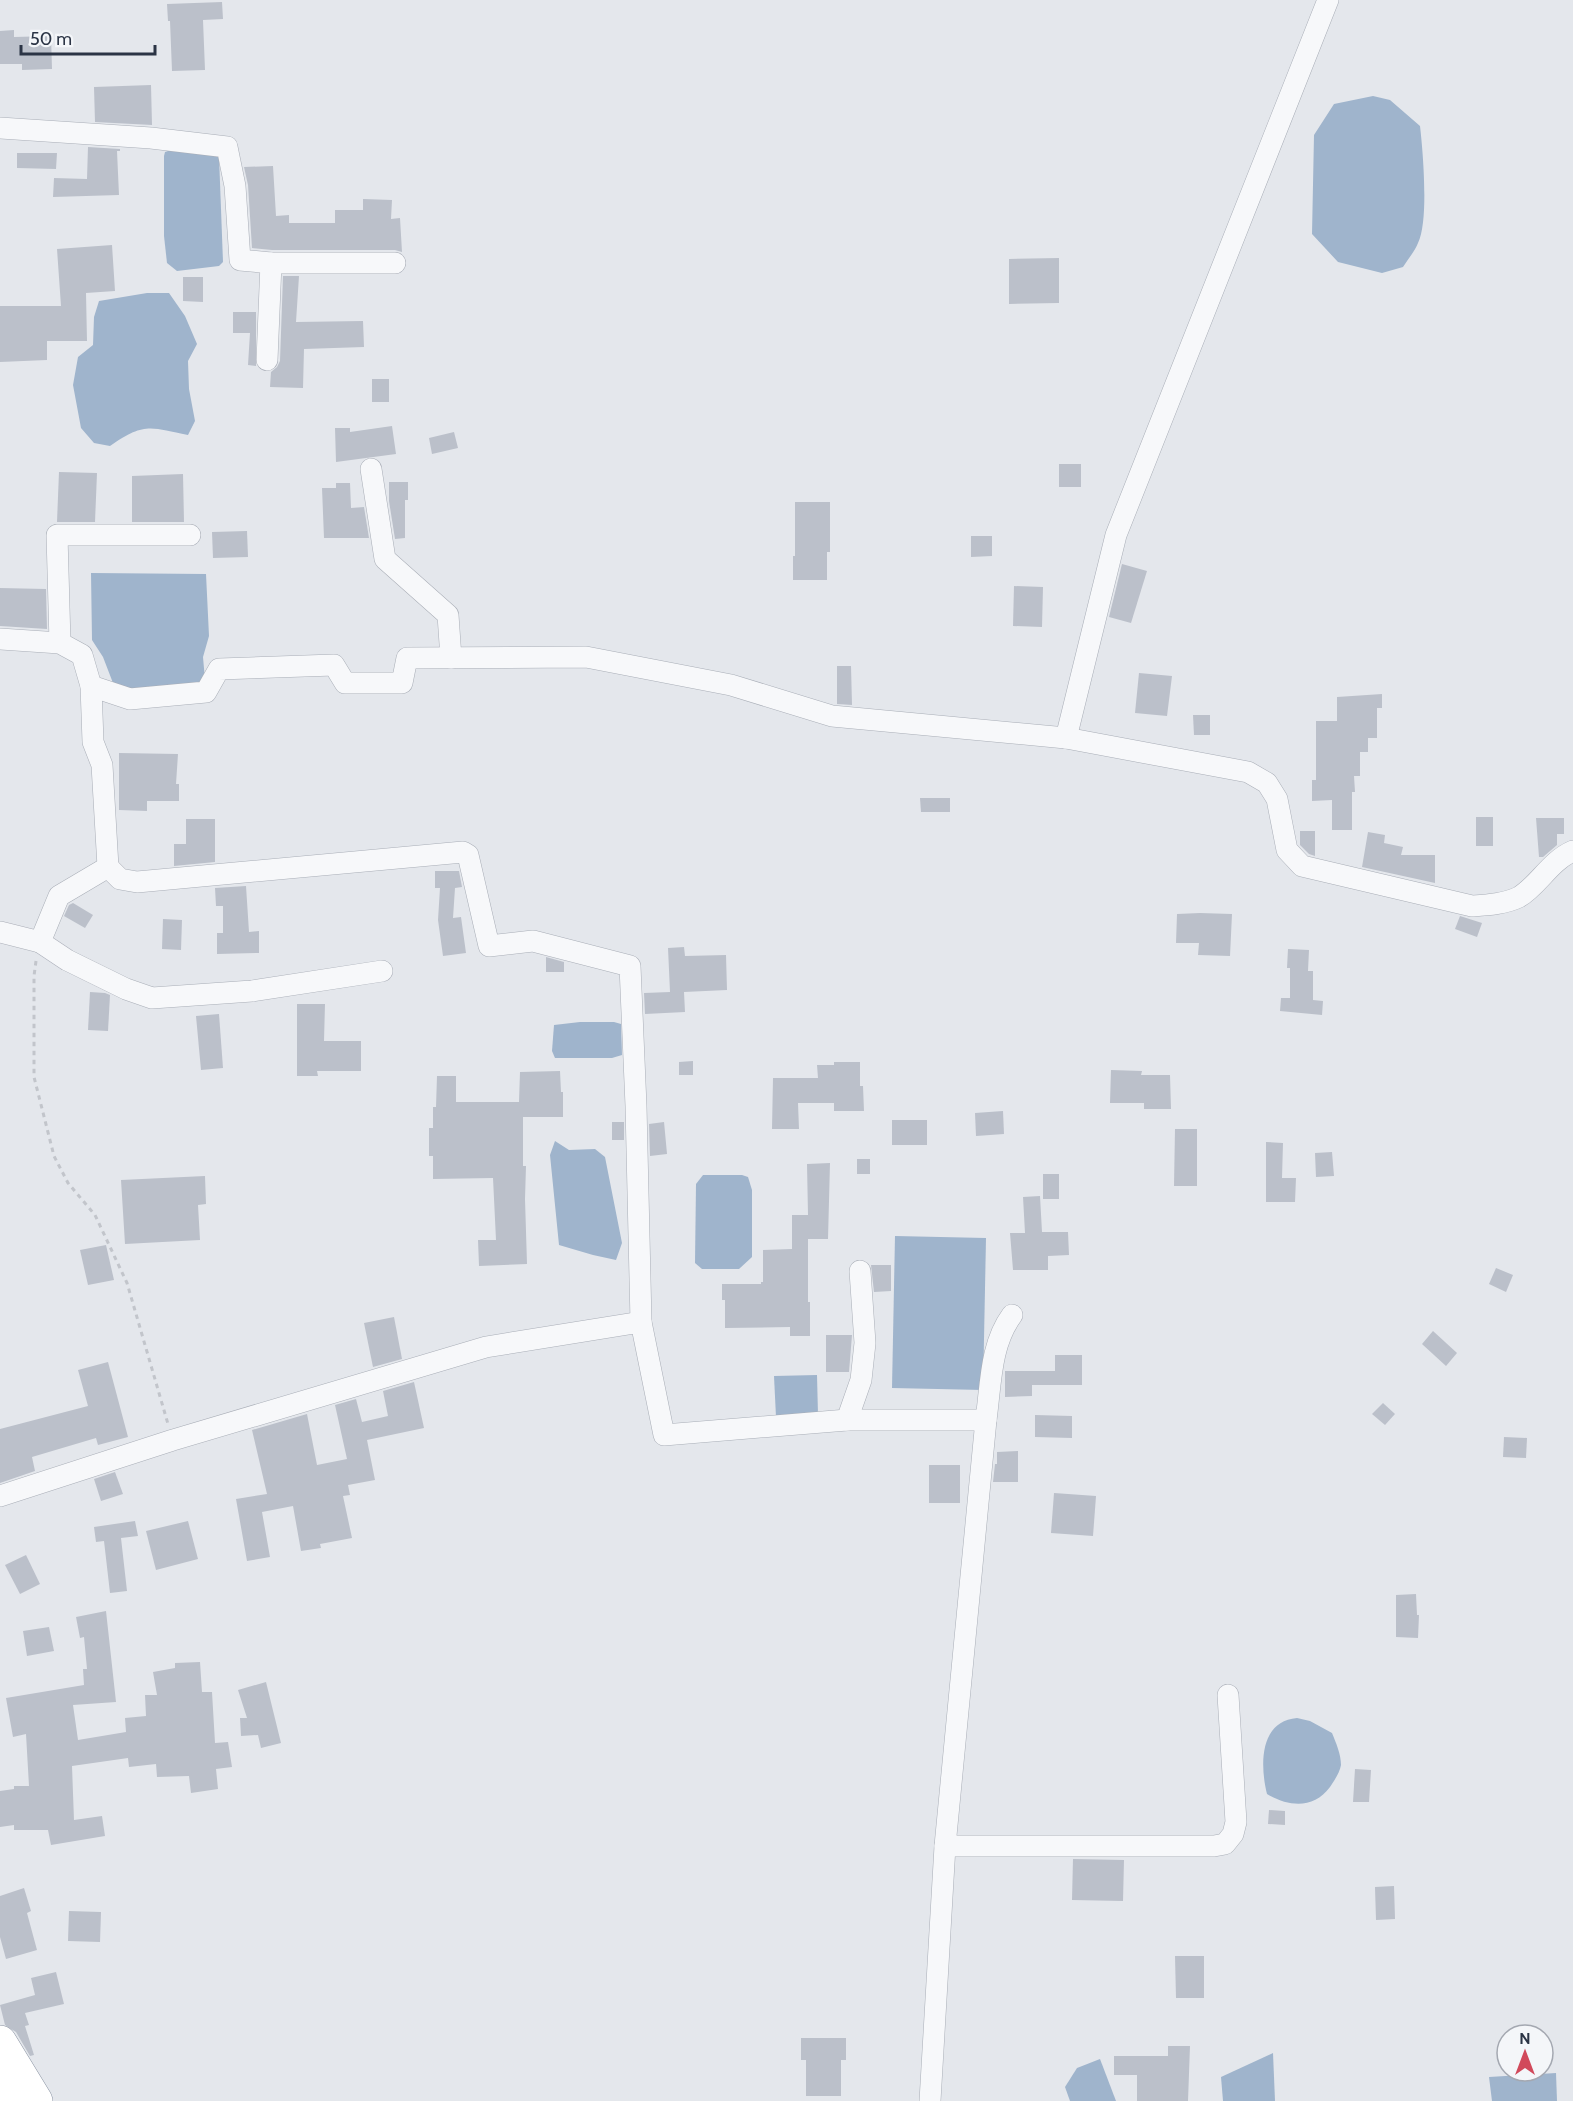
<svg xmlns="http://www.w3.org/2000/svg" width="1573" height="2101" font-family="Cabin,sans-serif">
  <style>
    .water { fill: #9fb4cc }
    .building { fill: #bbc0ca }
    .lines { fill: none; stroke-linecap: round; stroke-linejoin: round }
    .minor-casing { stroke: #a9aeb7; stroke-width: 22 }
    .trunk-casing { stroke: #8b94a3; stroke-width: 34 }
    .path { stroke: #c2c5cb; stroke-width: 3; stroke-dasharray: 4.5 4.5; stroke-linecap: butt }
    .minor { stroke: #f7f8fa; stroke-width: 21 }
    .trunk { stroke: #fff; stroke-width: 33 }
  </style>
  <rect width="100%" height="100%" fill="#e4e7ec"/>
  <g class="water">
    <path d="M1373,96l17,4 30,26c3,26 9,95 -2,117 -3,8 -10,16 -15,24l-21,6 -44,-11 -26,-28 2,-99 20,-31z"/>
    <polygon points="168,151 205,151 219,156 223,262 219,266 177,271 167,263 164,236 164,156 165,152"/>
    <path d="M147,293h22l16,23 12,28 -9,17 1,28 6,32 -7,14c-38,-8 -44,-13 -78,11l-16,-3 -13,-15 -8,-43 5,-28 15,-12 1,-28 5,-16z"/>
    <polygon points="91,573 206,574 209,636 203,657 205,680 192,689 122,691 113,683 103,657 92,640"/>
    <polygon points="580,1022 614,1022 621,1024 622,1055 612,1058 555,1058 552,1051 554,1025"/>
    <polygon points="555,1141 569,1150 595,1149 605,1157 622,1243 616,1260 593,1255 559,1245 550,1155"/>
    <polygon points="703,1175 742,1175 748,1177 752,1190 752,1257 739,1269 702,1269 695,1263 696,1184"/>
    <polygon points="895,1236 986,1238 983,1390 892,1388"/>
    <polygon points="817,1375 818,1415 776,1417 774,1376"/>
    <path d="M1297,1718l13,3 22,12c4,10 9,21 9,32 -1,7 -7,16 -11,22 -16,22 -41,20 -63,7 -7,-28 -8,-73 30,-76z"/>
    <polygon points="1273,2053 1275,2101 1223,2101 1221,2077"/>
    <polygon points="1100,2059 1116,2101 1070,2101 1065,2087 1077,2068"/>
    <polygon points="1556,2073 1557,2101 1492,2101 1489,2077"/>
  </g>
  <g class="building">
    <polygon points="222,2 223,19 203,20 205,70 172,71 170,21 168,21 167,4"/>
    <polygon points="14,30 14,37 51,36 52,69 22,70 22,64 0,64 0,31"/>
    <polygon points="151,85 152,125 95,122 94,87"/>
    <polygon points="88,147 120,149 120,151 117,151 119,195 53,197 54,178 87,179"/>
    <polygon points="17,153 57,153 56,169 17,168"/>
    <polygon points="273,166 276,216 289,215 289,223 335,223 335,210 363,210 363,199 392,200 391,219 400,218 402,252 395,250 272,250 252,248 248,185 244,167"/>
    <polygon points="112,245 115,291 86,293 87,341 47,341 47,360 0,362 0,306 61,306 57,249"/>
    <polygon points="1059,258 1059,303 1009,304 1009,259"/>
    <polygon points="283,276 299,276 296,322 363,321 364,347 304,349 303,388 270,387 271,372 277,367 280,361"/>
    <polygon points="183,277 203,277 203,302 183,301"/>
    <polygon points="233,312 256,312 256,366 248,365 250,333 233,333"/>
    <rect x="372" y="379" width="17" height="23"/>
    <polygon points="392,426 396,454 336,462 335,428 350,428 350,432"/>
    <polygon points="454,432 458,448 432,454 429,438"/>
    <rect x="1059" y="464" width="22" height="23"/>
    <polygon points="59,472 97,473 95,522 57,522"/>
    <polygon points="183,474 184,522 132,522 132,476"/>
    <polygon points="389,482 408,482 408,500 405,500 405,538 395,539 389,501"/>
    <polygon points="336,483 350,483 351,508 364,507 369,538 324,538 322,488 336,488"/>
    <polygon points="795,502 830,502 830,552 827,552 827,580 793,580 793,556 795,556"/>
    <polygon points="247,531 248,557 213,558 212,532"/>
    <polygon points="971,536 992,536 992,556 971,557"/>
    <polygon points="1122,564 1147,571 1131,623 1109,617"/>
    <polygon points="1014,586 1043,587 1042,627 1013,626"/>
    <polygon points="0,588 46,589 47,629 0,626"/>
    <polygon points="837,666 851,666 852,705 837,704"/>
    <polygon points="1139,673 1172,676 1167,716 1135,713"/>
    <polygon points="1382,694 1382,708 1377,708 1377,738 1368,738 1368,752 1360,752 1360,776 1354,776 1355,792 1352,792 1352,830 1332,830 1332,800 1312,801 1312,780 1316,780 1316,721 1337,721 1337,697"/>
    <polygon points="1193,715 1210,715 1210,735 1194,735"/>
    <polygon points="119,753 178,754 176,784 179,784 179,801 147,801 147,811 119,810"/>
    <polygon points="920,798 950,798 950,812 921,812"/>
    <rect x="1476" y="817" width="17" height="29"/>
    <polygon points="1536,818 1564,818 1564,834 1557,834 1557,845 1543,857 1539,857"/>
    <polygon points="186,819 215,819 215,862 174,866 174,844 186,844"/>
    <polygon points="1300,831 1315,831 1315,856 1309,854 1300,845"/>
    <polygon points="1368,832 1385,835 1384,843 1403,847 1401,855 1435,855 1435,883 1362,867"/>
    <polygon points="435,871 459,871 462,887 455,888 453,918 461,917 466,953 443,956 438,920 440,888 435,888"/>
    <polygon points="246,886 249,932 259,931 259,953 217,954 217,933 223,933 223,906 216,906 215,888"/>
    <polygon points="73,903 93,915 85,928 64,916 69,905"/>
    <polygon points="1200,913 1232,914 1230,956 1198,955 1199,943 1176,943 1177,914"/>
    <polygon points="1460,916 1482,923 1477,937 1455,929"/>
    <polygon points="163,919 182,920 181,950 162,949"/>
    <polygon points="684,947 685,956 726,955 727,990 684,992 685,1012 645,1014 644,993 670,992 668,948"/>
    <polygon points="1288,949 1309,950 1308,971 1313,971 1313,1000 1323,1001 1322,1015 1280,1011 1281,998 1290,998 1290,968 1287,968"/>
    <polygon points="546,957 564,962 564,972 546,972"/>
    <polygon points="90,992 105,993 110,995 108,1031 88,1030"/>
    <polygon points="297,1004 325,1004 324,1041 361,1041 361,1071 317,1071 318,1076 297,1076"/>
    <polygon points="219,1014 223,1068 201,1070 196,1016"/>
    <polygon points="693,1061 693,1075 679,1075 679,1062"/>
    <polygon points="834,1062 860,1062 860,1086 863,1086 864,1111 834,1111 834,1103 798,1103 799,1129 772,1129 773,1078 818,1078 817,1065 834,1065"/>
    <polygon points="1111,1070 1142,1071 1141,1075 1170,1075 1171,1109 1144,1109 1144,1103 1110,1103"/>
    <polygon points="560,1071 561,1092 563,1092 563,1117 523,1117 523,1166 526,1166 525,1199 527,1264 479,1266 478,1240 496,1240 493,1178 433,1179 433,1156 429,1156 429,1128 433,1128 433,1107 436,1107 437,1076 456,1076 456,1102 519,1102 520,1072"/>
    <polygon points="1003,1111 1004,1134 976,1136 975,1113"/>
    <rect x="892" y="1120" width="35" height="25"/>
    <rect x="612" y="1122" width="12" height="18"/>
    <polygon points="664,1122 667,1154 650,1156 649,1124"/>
    <polygon points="1175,1129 1197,1129 1197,1186 1174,1186"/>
    <polygon points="1266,1142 1283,1143 1282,1178 1296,1178 1295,1202 1266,1202"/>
    <polygon points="1332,1152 1334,1176 1316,1177 1315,1153"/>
    <rect x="857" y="1159" width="13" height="15"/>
    <polygon points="830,1163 828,1239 808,1239 808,1302 810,1302 810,1336 790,1336 790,1327 725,1328 725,1300 722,1300 722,1284 761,1284 761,1282 763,1282 763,1250 792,1249 792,1215 808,1215 807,1164"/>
    <rect x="1043" y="1174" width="16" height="25"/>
    <polygon points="205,1176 206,1204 198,1205 200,1240 125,1244 121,1180"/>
    <polygon points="1040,1196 1042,1232 1068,1232 1069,1255 1048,1256 1048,1270 1013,1270 1010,1233 1025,1233 1023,1197"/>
    <polygon points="106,1245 114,1280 88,1285 80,1250"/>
    <polygon points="871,1265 891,1265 891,1291 874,1292"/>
    <polygon points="1496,1268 1513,1275 1506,1292 1489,1284"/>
    <polygon points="394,1317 402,1359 373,1367 364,1323"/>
    <polygon points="1433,1331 1457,1353 1446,1366 1422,1344"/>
    <polygon points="826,1335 852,1335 849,1372 826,1372"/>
    <polygon points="1055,1355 1082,1355 1082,1385 1032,1385 1032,1396 1005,1397 1005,1371 1055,1371"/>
    <polygon points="108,1362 128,1437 98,1445 96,1438 32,1457 35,1471 0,1483 0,1429 88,1406 78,1370"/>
    <polygon points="414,1382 424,1428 367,1440 375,1480 348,1485 350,1495 343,1496 352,1538 320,1544 321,1548 301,1551 293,1506 262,1512 270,1557 247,1561 236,1499 267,1494 252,1430 307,1414 317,1465 347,1459 335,1405 356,1399 362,1422 388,1416 383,1391"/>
    <polygon points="1383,1403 1395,1414 1385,1425 1372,1414"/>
    <polygon points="1035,1415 1072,1416 1072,1438 1035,1437"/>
    <polygon points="1504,1437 1527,1438 1526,1458 1503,1457"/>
    <polygon points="1018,1451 1018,1482 993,1482 995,1464 997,1464 997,1452"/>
    <rect x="929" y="1465" width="31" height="38"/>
    <polygon points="115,1472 123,1494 101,1501 94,1479"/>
    <polygon points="1054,1493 1096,1496 1093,1536 1051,1533"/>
    <polygon points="135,1521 138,1536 121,1538 127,1591 110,1593 104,1541 96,1542 94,1527"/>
    <polygon points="188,1521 198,1559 156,1570 146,1531"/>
    <polygon points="26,1555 40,1584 20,1594 5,1565"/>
    <polygon points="1416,1594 1417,1615 1419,1615 1418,1638 1396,1637 1396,1595"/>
    <polygon points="106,1611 116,1702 73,1705 78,1740 126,1732 125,1718 146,1716 145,1695 157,1695 153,1672 175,1668 175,1663 200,1662 202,1692 212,1692 215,1743 228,1742 232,1767 216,1769 218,1789 191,1793 189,1776 157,1777 156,1764 129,1767 128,1758 72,1766 74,1820 102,1816 105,1836 51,1845 48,1830 14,1830 14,1825 0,1827 0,1791 14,1789 14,1786 29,1786 26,1734 13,1737 6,1698 84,1685 83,1669 87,1669 84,1637 80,1638 76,1617"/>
    <polygon points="49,1627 54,1651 27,1656 23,1631"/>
    <polygon points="266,1682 281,1743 261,1748 258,1735 241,1736 240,1718 247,1718 238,1690"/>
    <polygon points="1355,1769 1371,1770 1369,1802 1353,1802"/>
    <polygon points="1269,1810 1285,1811 1285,1825 1268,1824"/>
    <polygon points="1073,1859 1124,1860 1123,1901 1072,1900"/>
    <polygon points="1394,1886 1395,1919 1376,1920 1375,1887"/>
    <polygon points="24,1888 31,1911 27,1913 37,1950 6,1959 0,1937 0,1896"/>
    <polygon points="69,1911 101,1912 100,1942 68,1941"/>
    <polygon points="1175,1956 1204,1956 1204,1998 1176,1998"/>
    <polygon points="56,1972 64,2004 25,2013 29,2025 25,2026 34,2055 30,2056 16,2032 5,2025 0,2005 35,1995 31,1978"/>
    <polygon points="801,2038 846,2038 846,2060 841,2060 841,2096 806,2096 806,2060 801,2060"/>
    <polygon points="1168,2046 1190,2046 1188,2101 1137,2101 1137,2075 1114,2075 1114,2056 1168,2056"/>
  </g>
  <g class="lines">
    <defs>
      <g id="minor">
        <polyline points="0,128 151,138 227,147 235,186 240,260 271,263 395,263"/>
        <polyline points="267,360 271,263"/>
        <polyline points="371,469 385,559 448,615 451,658"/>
        <polyline points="0,639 60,643 82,655 91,686 93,742 102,765 108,867"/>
        <polyline points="60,643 57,535 190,535"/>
        <path d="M91,686l39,13 76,-7 13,-23 115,-4 11,18h57l5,-25 179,-1 145,28 101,31 234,22 182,34 19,11 10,16 10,51 15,16 170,40c15,-1 33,-2 47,-9 19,-11 31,-36 54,-46"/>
        <polyline points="1066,738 1116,535 1328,0"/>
        <polyline points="0,932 40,942 59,896 108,867 120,879 137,882 463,852 468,855 489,946 533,941 630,966 636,1106 641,1322"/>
        <polyline points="40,942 67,960 126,989 152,998 252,991 382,971"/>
        <polyline points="847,1420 861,1380 865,1343 860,1271"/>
        <path d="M986,1420c5,-36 4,-75 26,-105"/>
        <polyline points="0,1496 173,1440 486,1347 641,1322 664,1435 847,1420 986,1420 945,1846 930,2101"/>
        <polyline points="945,1846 1214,1846 1225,1844 1233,1834 1236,1822 1228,1695"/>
      </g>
      <g id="trunk">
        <polyline points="0,2042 36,2101"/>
        <polyline points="0,2088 8,2101"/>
      </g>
    </defs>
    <use href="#minor" class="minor-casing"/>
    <use href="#trunk" class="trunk-casing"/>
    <polyline class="path" points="36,961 34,976 34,1077 54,1156 68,1183 95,1215 127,1283 168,1424"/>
    <use href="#minor" class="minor"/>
    <use href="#trunk" class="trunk"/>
  </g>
  <g transform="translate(1525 2053)"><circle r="28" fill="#f4f6f9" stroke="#a4a8b1" stroke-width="1.5"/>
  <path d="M0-4.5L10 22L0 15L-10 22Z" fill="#d1495b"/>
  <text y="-9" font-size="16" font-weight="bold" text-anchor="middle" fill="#2b3445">N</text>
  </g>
  <path d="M21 45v9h134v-9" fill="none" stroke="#2b3445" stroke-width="3"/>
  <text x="30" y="45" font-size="18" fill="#2b3445" stroke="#f4f6f9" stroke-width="4.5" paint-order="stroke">50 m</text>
</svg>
